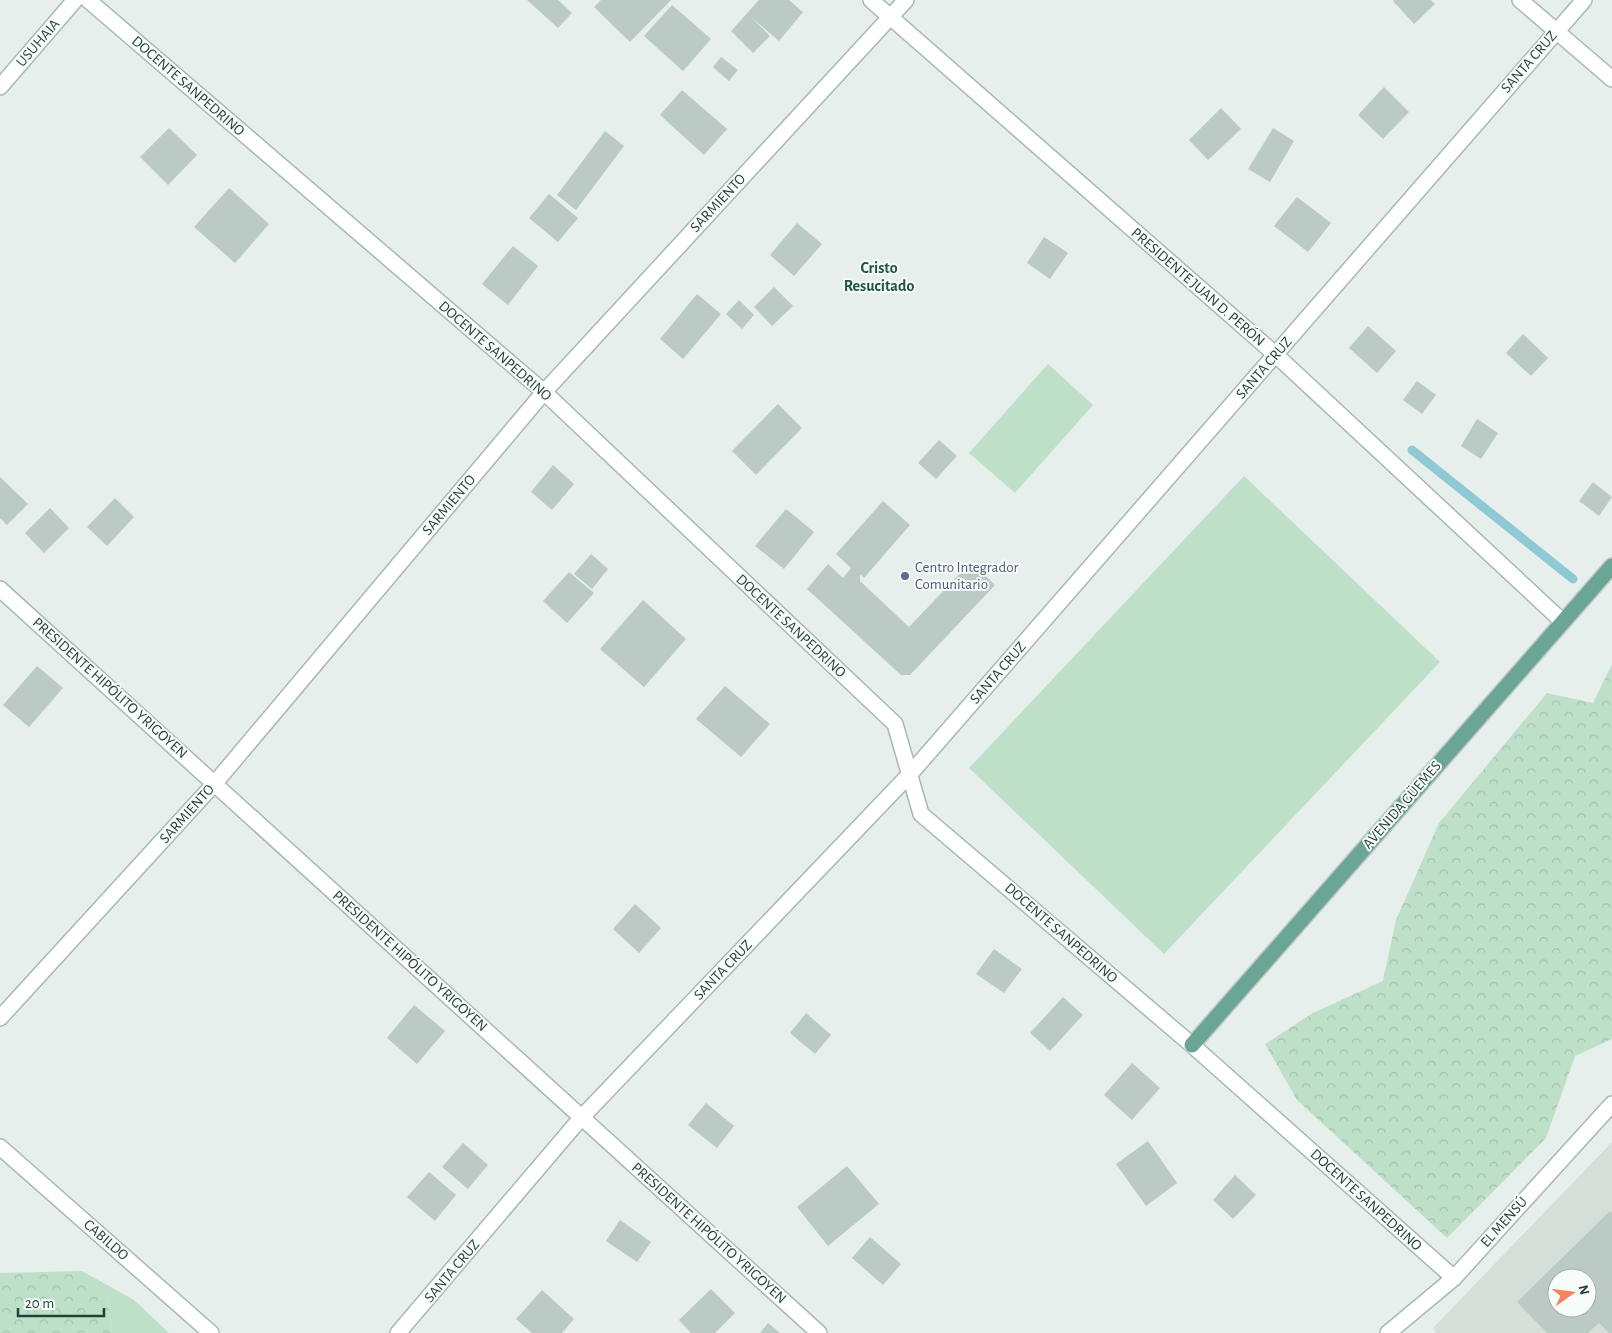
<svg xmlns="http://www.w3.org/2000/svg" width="1612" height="1333" font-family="'Alegreya Sans',sans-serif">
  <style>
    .built { fill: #d4dfda; fill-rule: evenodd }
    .green { fill: #bfe0c8 }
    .forest { fill: url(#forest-crowns) }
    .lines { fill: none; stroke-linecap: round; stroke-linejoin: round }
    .stream { stroke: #8ec9d4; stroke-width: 9 }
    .building { fill: #bbcac4; fill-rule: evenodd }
    .minor-casing { stroke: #a8b8b2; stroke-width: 18 }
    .major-casing { stroke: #c2cac8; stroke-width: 18 }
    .minor { stroke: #fff; stroke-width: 15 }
    .major { stroke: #6aa596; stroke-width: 15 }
    .service-dot { fill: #5c6f8a; stroke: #f7fbf9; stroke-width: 2 }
    .labels { text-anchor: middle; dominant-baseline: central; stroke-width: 4; stroke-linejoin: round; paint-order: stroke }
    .street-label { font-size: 15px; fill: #24423a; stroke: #f7fbf9 }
    .service-label { font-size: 15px; fill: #4e5e75; stroke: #f7fbf9; text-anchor: start }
    .neighbourhood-label { font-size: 16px; font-weight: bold; fill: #1f5548; stroke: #f7fbf9 }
  </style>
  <defs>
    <pattern id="forest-crowns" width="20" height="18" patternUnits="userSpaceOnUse" patternTransform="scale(1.25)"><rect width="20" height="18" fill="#bfe0c8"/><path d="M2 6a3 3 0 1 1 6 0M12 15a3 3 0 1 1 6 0" fill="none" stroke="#a4c1ad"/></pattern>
  </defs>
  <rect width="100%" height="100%" fill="#e6efeb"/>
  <path class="built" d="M1612,1142v191h-176l-3,-5zM1557,1278h30v30h-30z"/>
  <g class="green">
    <polygon points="1048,364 1093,405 1015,493 969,453"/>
    <polygon points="1244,476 1440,662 1164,954 969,768"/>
    <polygon points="82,1271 134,1300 169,1333 112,1333 107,1296"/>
  </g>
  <g class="forest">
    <polygon points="1612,664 1612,1039 1575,1056 1546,1138 1447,1238 1297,1100 1265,1044 1313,1013 1383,981 1396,920 1439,823 1547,693 1593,703"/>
    <polygon points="82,1271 107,1296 112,1333 0,1333 0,1273"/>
  </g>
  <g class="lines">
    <polyline class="stream" points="1412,450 1573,579"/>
  </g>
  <g class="building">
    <polygon points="527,0 558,0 572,13 558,28"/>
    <polygon points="601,0 671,0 630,42 594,7"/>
    <polygon points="759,0 789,0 803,12 779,41 751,17 770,36 753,53 731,31"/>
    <polygon points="1394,0 1431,0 1435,4 1414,24 1393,1"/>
    <polygon points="672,5 711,39 683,71 644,36"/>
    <polygon points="721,57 738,70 729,81 713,67"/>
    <polygon points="1384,87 1409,112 1383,139 1358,115"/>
    <polygon points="682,90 727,129 704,155 660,115"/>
    <polygon points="1221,108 1241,129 1208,160 1189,140"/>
    <polygon points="169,128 197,155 168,185 140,157"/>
    <polygon points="1273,128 1294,141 1270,182 1248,169"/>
    <polygon points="605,131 624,146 576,210 557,195"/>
    <polygon points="229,188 269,224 235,263 194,227"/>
    <polygon points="549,194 578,218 558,242 529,218"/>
    <polygon points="1297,197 1331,223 1308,252 1274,226"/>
    <polygon points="797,223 822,244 794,276 770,255"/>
    <polygon points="1044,237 1068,253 1050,279 1027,263"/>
    <polygon points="513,246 538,266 508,305 482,284"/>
    <polygon points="774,287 793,306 772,326 754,307"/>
    <polygon points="697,294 721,314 683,359 660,339"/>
    <polygon points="739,300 754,315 742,329 726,314"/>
    <polygon points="1368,326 1396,351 1377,373 1349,348"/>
    <polygon points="1523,334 1548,358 1531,376 1506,353"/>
    <polygon points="1417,381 1436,395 1422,414 1403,400"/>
    <polygon points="778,404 802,428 756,475 732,451"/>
    <polygon points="1477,419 1498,433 1481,459 1461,446"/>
    <polygon points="939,440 957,456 936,479 918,463"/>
    <polygon points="553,465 574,484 552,510 531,492"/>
    <polygon points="0,477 28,504 7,525 0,518"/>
    <polygon points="1593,482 1612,497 1599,516 1579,501"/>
    <polygon points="115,498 134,517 107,546 87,527"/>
    <polygon points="883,501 910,525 864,578 860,574 860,581 909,627 971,562 995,585 910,675 901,675 807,589 828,564 843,578 851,568 836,554"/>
    <polygon points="50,508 69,528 44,553 25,533"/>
    <polygon points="786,509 814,532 784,569 755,546"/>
    <polygon points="591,554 608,569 592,589 574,574"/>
    <polygon points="569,572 594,593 567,623 543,601"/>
    <polygon points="643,600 686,639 644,687 600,649"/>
    <polygon points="37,666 63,688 29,727 3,705"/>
    <polygon points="725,686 770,724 741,757 696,719"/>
    <polygon points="635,904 661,928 639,953 613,929"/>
    <polygon points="994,949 1022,969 1004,993 976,974"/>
    <polygon points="1063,997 1083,1015 1050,1051 1030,1033"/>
    <polygon points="414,1005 445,1031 417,1064 387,1038"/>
    <polygon points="806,1013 831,1035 815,1054 790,1033"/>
    <polygon points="1132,1063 1160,1088 1132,1120 1104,1095"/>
    <polygon points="706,1103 734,1126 717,1148 688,1125"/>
    <polygon points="1148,1141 1177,1183 1146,1206 1116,1164"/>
    <polygon points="463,1143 488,1165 468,1189 442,1167"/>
    <polygon points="847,1166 879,1204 828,1246 797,1207"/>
    <polygon points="429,1172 456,1195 435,1221 407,1197"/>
    <polygon points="1235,1175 1256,1195 1233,1219 1213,1200"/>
    <path d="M1610,1211l2,2v120h-3l-10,-10 -11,10h-41l-30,-31zM1557,1278h30v30h-30z"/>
    <polygon points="620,1220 651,1242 637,1262 606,1241"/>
    <polygon points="870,1237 901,1264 883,1285 852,1258"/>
    <polygon points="711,1289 735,1313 715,1333 691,1333 679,1320"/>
    <polygon points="542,1290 574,1319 562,1333 532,1333 516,1319"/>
    <polygon points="768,1323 780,1333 760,1333"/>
  </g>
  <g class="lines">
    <defs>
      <g id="minor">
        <polyline points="88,0 544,392 895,724 921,814 1192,1045 1454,1278"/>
        <polyline points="871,0 1276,355 1563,622"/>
        <polyline points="1520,0 1612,79"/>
        <polyline points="0,87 75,0"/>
        <polyline points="0,589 819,1333"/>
        <polyline points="0,1018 215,783 544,392 906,0"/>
        <polyline points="0,1147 211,1333"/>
        <polyline points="398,1333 581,1118 910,774 1584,0"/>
        <polyline points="1388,1333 1454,1278 1612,1104"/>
      </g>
      <polyline id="major" points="1192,1045 1612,566"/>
    </defs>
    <use href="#minor" class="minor-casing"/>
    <use href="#major" class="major-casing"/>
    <use href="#minor" class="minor"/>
    <use href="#major" class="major"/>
  </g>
  <circle class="service-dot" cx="905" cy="576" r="5"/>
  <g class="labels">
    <g class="street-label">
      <text transform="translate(38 43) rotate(-49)">USUHAIA</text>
      <text transform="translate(1529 62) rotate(-49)">SANTA CRUZ</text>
      <text transform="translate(188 86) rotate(41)">DOCENTE SANPEDRINO</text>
      <text transform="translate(718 203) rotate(-47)">SARMIENTO</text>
      <text transform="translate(1198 287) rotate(41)">PRESIDENTE JUAN D. PERÓN</text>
      <text transform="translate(495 351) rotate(41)">DOCENTE SANPEDRINO</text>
      <text transform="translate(1264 368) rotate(-49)">SANTA CRUZ</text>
      <text transform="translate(449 505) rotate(-50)">SARMIENTO</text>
      <text transform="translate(791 626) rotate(43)">DOCENTE SANPEDRINO</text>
      <text transform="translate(998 673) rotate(-49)">SANTA CRUZ</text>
      <text transform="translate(110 688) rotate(42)">PRESIDENTE HIPÓLITO YRIGOYEN</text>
      <text transform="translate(1402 805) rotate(-49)">AVENIDA GÜEMES</text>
      <text transform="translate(187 814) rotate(-48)">SARMIENTO</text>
      <text transform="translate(1061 933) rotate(41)">DOCENTE SANPEDRINO</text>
      <text transform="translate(410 961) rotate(42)">PRESIDENTE HIPÓLITO YRIGOYEN</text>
      <text transform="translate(723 970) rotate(-46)">SANTA CRUZ</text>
      <text transform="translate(1366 1200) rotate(42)">DOCENTE SANPEDRINO</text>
      <text transform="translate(1504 1222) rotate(-48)">EL MENSÚ</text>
      <text transform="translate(709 1233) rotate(42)">PRESIDENTE HIPÓLITO YRIGOYEN</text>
      <text transform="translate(106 1240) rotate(41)">CABILDO</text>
      <text transform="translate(452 1271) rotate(-50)">SANTA CRUZ</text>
    </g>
    <g class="service-label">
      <text x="915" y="567">Centro Integrador<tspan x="915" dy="17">Comunitario</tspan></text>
    </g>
    <g class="neighbourhood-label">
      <text x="879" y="268">Cristo<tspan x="879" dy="18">Resucitado</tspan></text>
    </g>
  </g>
  <g transform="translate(1572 1293) rotate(76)"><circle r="24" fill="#f7fbf9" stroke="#a3b1ad"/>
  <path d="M0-4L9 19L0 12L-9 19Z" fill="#f4845f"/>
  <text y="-8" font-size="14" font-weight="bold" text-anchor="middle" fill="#24423a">N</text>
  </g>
  <path d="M18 1308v8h86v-8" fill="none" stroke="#24423a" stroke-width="2.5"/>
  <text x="25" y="1308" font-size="15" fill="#24423a" stroke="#f7fbf9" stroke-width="4" paint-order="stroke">20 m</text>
</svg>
